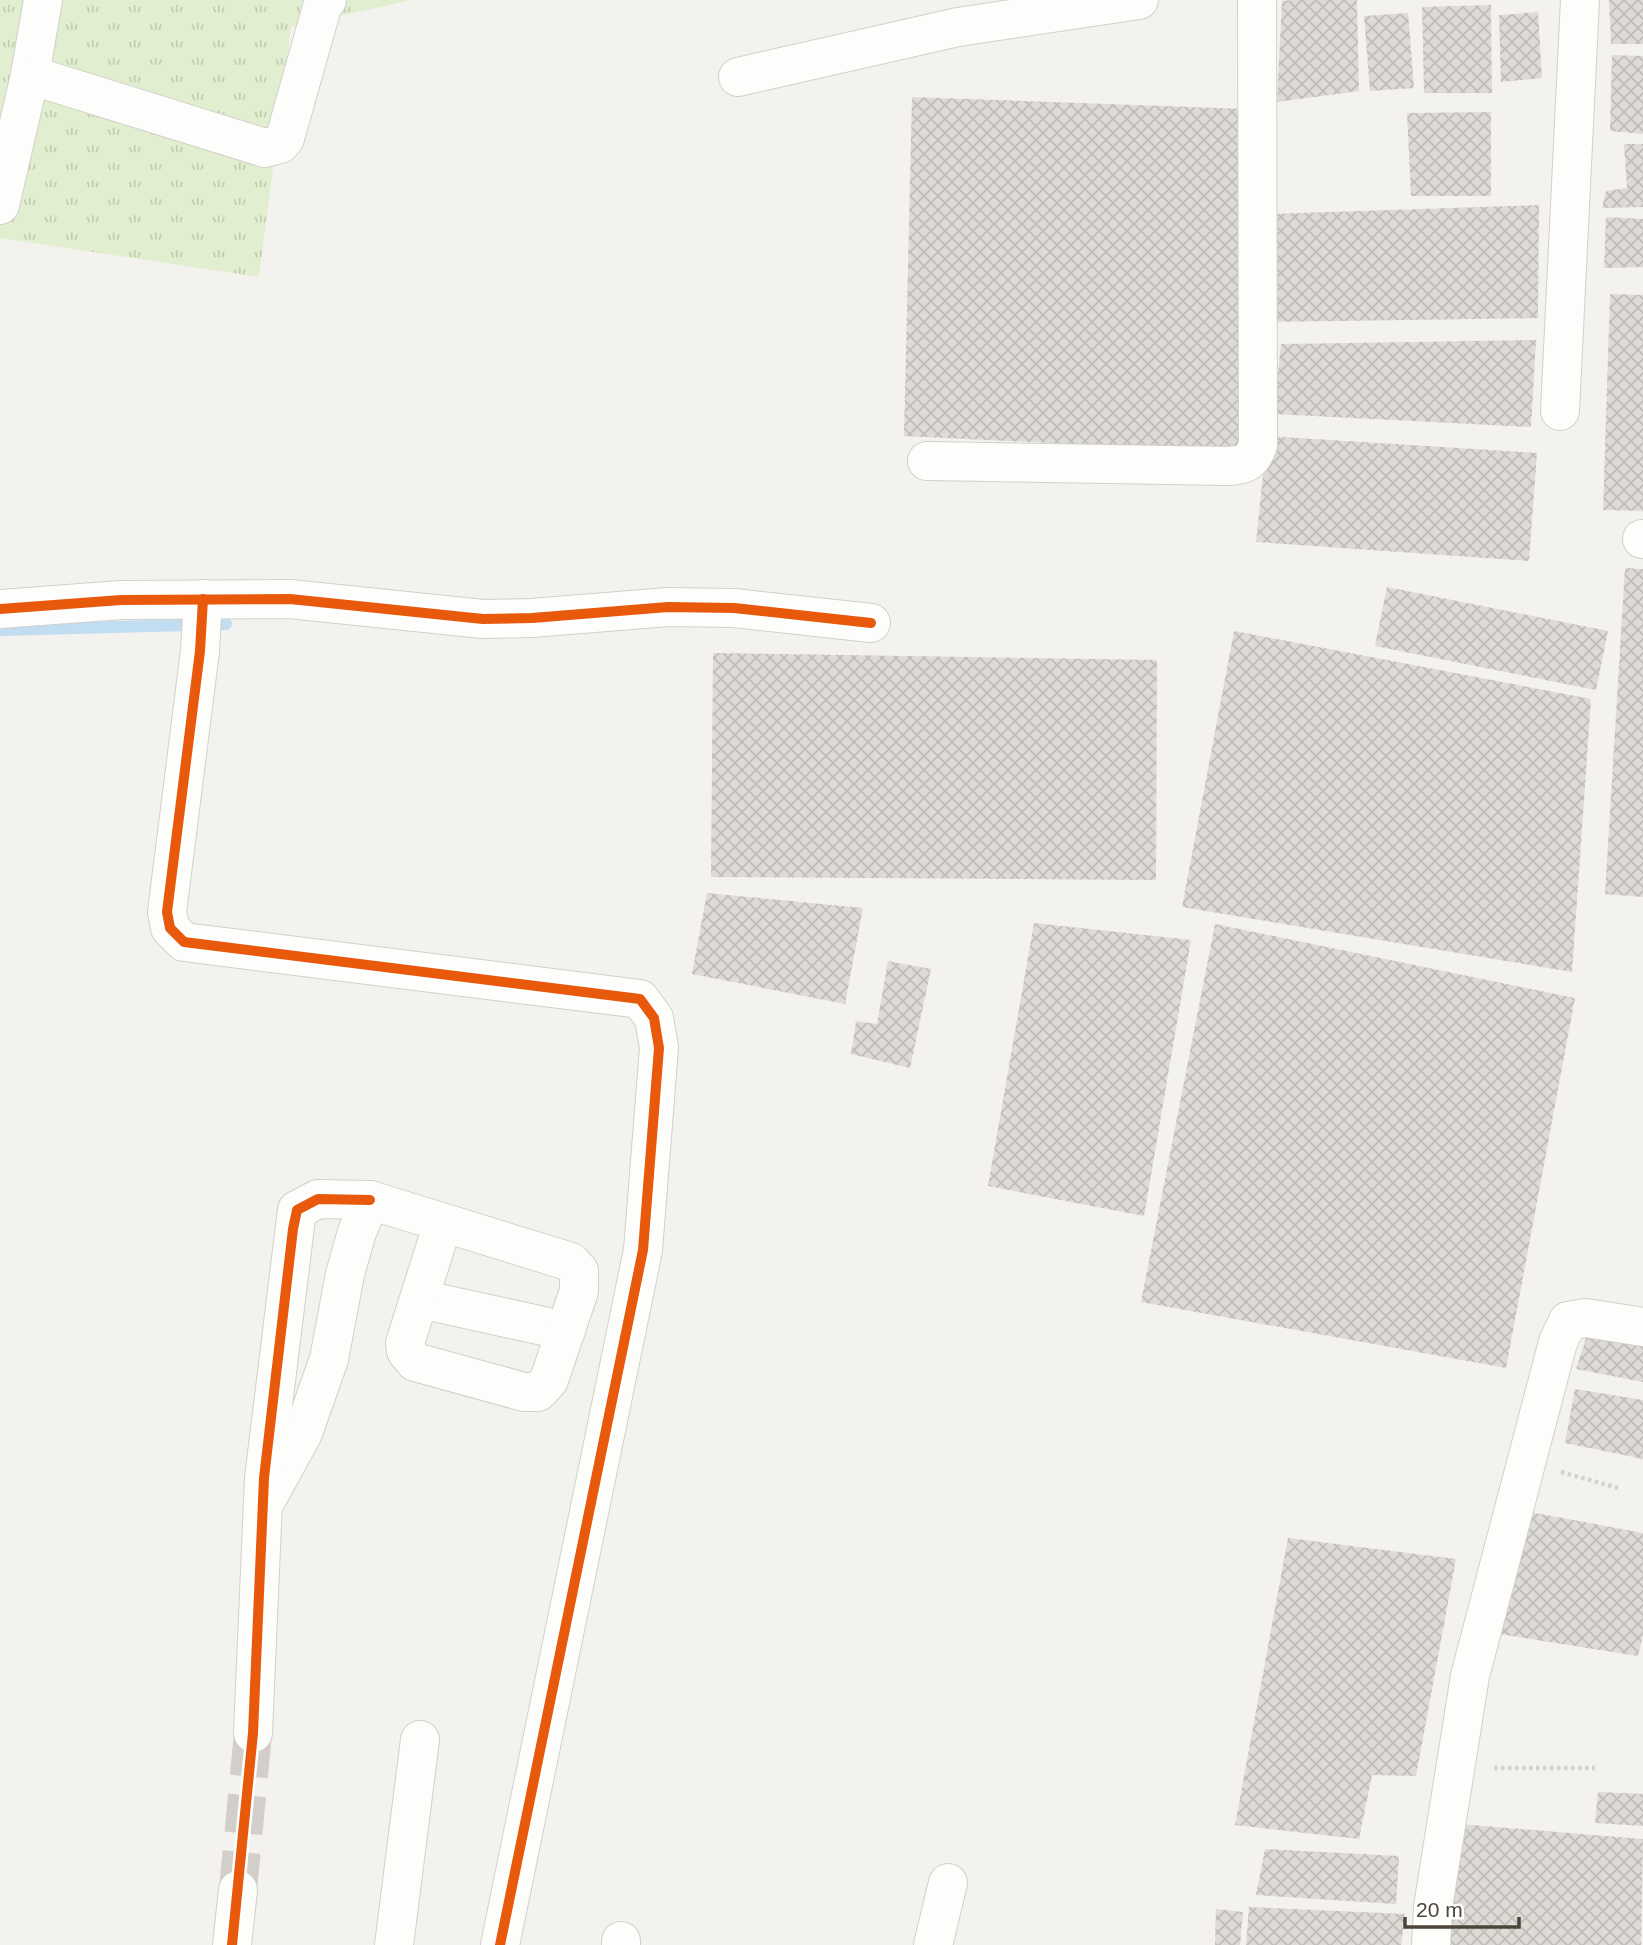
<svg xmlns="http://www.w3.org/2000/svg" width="1643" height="1945" font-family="Helvetica,sans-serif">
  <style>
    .grass { fill: url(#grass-tufts) }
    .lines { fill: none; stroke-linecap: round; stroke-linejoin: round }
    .stream { stroke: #c0ddf1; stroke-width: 12 }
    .building { fill: url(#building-cross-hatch) }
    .minor-tunnel { stroke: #d2cfca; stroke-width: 38; stroke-dasharray: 38 19; stroke-linecap: butt }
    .minor-casing { stroke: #d2d0cb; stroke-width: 40 }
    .path { stroke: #d3d2cc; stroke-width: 4.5; stroke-dasharray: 3.5 3.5; stroke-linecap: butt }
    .minor { stroke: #fdfdfc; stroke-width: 38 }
    .cycleway-casing { stroke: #fff; stroke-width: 15 }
    .cycleway { stroke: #e8590c; stroke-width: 10 }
  </style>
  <defs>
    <pattern id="grass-tufts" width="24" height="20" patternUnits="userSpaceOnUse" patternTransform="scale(1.75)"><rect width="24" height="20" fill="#e1eecf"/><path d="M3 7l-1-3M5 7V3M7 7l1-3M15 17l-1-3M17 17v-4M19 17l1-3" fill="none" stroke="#c3cdb2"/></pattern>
    <pattern id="building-cross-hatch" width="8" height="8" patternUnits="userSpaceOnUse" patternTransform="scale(1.75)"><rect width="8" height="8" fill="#dedbd6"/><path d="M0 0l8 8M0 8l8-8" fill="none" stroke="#c0bdb8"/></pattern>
  </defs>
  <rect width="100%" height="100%" fill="#f4f2ee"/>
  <polygon class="grass" points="0,0 411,0 291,27 259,277 0,238"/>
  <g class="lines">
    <polyline class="stream" points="0,630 226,624"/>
  </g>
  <g class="building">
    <polygon points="1292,0 1357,0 1359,91 1277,102 1282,1"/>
    <polygon points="1609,0 1643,0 1643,44 1611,44"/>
    <polygon points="1491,5 1492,93 1424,93 1422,7"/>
    <polygon points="1538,12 1542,78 1501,82 1499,15"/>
    <polygon points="1408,13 1414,88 1370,91 1364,16"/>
    <polygon points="1612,55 1643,56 1643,134 1610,131"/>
    <polygon points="912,97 1247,109 1242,452 904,436"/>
    <polygon points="1491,112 1491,196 1411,196 1407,113"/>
    <polygon points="1624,144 1643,144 1643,207 1602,208 1606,191 1627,188"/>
    <polygon points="1539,205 1538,318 1268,322 1270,214"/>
    <polygon points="1606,217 1643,219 1643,267 1604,268"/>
    <polygon points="1610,294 1643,295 1643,511 1603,510"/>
    <polygon points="1536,340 1531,427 1274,414 1281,344"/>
    <polygon points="1267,436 1537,453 1529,561 1256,542"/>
    <polygon points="1625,568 1643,569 1643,897 1605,894"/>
    <polygon points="1387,587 1608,631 1596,690 1375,646"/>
    <polygon points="1234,631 1591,699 1572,972 1182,907"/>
    <polygon points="713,653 1157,660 1156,880 711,877"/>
    <polygon points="707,893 863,908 845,1004 692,974"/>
    <polygon points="1034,923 1191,940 1144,1216 988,1186"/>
    <polygon points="1215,924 1575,998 1506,1368 1141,1302"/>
    <polygon points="888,961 931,969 910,1068 851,1054 856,1021 877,1024"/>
    <polygon points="1587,1335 1643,1346 1643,1382 1576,1369"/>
    <polygon points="1575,1389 1643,1400 1643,1459 1565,1443"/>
    <polygon points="1525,1511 1643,1533 1643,1635 1638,1656 1493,1633"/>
    <polygon points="1288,1538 1456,1559 1416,1776 1372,1775 1359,1839 1235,1825"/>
    <polygon points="1598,1792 1643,1794 1643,1826 1595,1823"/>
    <polygon points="1460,1824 1643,1839 1641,1945 1443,1945"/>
    <polygon points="1265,1849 1399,1856 1396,1904 1256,1895"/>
    <polygon points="1249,1907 1405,1914 1401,1945 1246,1945"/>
    <polygon points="1216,1909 1243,1912 1240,1945 1215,1945"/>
  </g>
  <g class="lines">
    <polyline class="minor-tunnel" points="238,1890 253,1733"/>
    <defs>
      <g id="minor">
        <polyline points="30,75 43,0"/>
        <polyline points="738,77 958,27 1139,0"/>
        <polyline points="0,205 30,75 265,148 280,144 285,138 322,7 327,0"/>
        <polyline points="1560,411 1580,0"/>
        <path d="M927,461l300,5c18,-1 25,-3 31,-21l-1,-445"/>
        <polyline points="1642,539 1643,539"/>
        <polyline points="203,599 200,651 167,912 170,928 184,942 640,999 654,1018 659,1048 643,1250 500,1945"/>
        <polyline points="0,609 121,600 290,599 483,619 532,618 668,607 734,608 871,623"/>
        <polyline points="420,1299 566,1331"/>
        <polyline points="264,1504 303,1433 329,1359 345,1274 357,1232 370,1200 571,1262 579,1271 579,1291 549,1380 538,1392 524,1392 415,1362 406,1351 405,1343 443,1223"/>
        <polyline points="253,1733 264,1478 297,1210 318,1199 370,1200"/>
        <polyline points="232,1945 238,1890"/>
        <polyline points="394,1945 420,1740"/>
        <polyline points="621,1945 621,1941"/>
        <polyline points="933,1945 948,1883"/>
        <polyline points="1431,1945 1433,1907 1470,1676 1558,1342 1568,1321 1586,1318 1643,1327"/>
      </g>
    </defs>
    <use href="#minor" class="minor-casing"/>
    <g class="path">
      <polyline points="1561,1472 1618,1488"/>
      <polyline points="1494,1768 1595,1768"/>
    </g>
    <use href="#minor" class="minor"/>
    <defs>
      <g id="cycleway">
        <polyline points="203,599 200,651 167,912 170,928 184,942 640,999 654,1018 659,1048 643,1250 500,1945"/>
        <polyline points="0,609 121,600 290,599 483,619 532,618 668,607 734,608 871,623"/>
        <polyline points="232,1945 253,1733 264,1478 293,1229 297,1210 318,1199 370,1200"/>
      </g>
    </defs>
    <use href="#cycleway" class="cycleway-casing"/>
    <use href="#cycleway" class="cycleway"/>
  </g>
  <path d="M1405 1917v10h114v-10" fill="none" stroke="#4b4439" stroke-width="3.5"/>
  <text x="1416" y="1917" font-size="21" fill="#4b4439" stroke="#ffffff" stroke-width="5" paint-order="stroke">20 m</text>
</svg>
